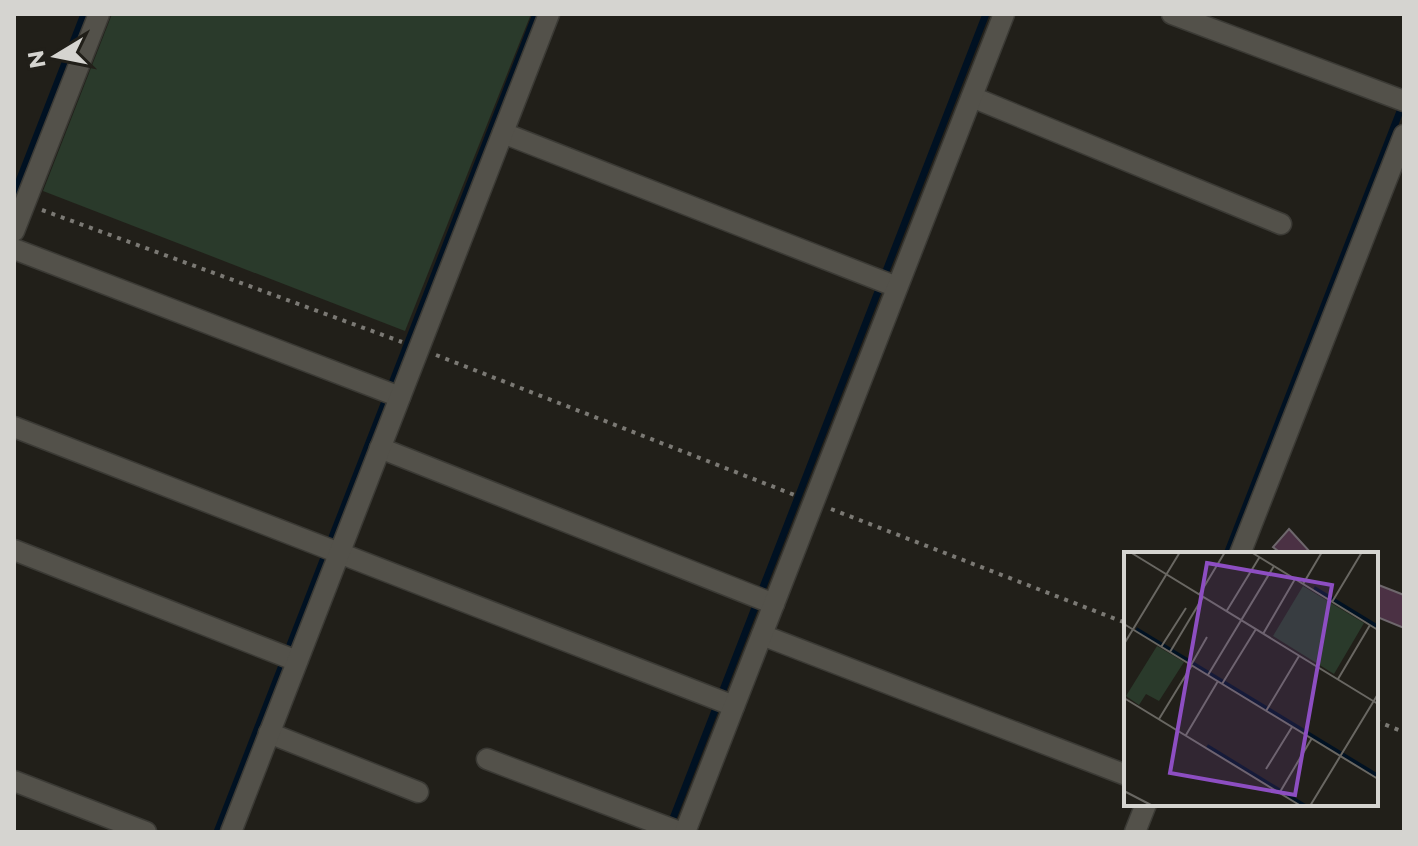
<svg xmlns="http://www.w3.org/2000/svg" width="1418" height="846" font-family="Montserrat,sans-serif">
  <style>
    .green { fill: #2a3a2b }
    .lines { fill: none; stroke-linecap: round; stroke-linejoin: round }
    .stream { stroke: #012; stroke-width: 7 }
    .building { fill: #4b3144; stroke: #6e676c; stroke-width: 2 }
    .street-casing { stroke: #3b3a35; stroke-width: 23 }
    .path { stroke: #7b7974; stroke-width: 4; stroke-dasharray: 4 6; stroke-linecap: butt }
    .street { stroke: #53514a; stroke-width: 20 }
    .inset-river { fill: none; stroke: #012; stroke-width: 4 }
    .inset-road { fill: none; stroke: #696762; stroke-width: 2 }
    .view { fill: #8d4ec2; fill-opacity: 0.15; stroke: #8d4ec2; stroke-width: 4 }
    .inset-edge { fill: none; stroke: #d5d4d0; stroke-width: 4 }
  </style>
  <rect width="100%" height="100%" fill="#211f19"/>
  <polygon class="green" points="112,14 531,14 405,331 43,191"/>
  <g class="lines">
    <g class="stream">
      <polyline points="14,194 84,14"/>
      <polyline points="1227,554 1404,101"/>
      <polyline points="670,826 986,14"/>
      <polyline points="217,832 536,14"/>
    </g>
  </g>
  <g class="building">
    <polygon points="1289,529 1310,552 1314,554 1282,554 1273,547"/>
    <polygon points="1376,584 1404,595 1404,628 1377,617 1379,608 1376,606"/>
  </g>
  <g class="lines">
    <defs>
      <g id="street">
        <polyline points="1172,14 1404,101"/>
        <polyline points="972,97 1281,224"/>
        <polyline points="503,133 897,287"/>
        <polyline points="14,231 99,14"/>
        <polyline points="14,249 400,397"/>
        <polyline points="14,427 734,706"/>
        <polyline points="380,448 774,604"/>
        <polyline points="14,550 297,661"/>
        <polyline points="1240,554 1404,135"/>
        <polyline points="762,635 1126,775"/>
        <polyline points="269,733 418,792"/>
        <polyline points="487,759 680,832"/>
        <polyline points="14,781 146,832"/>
        <polyline points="231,832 549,14"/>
        <polyline points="685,832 1004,14"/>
        <polyline points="1135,832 1146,804"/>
      </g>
    </defs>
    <use href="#street" class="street-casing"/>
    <g class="path">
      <polyline points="42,210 402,342"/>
      <polyline points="436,355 797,496"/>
      <polyline points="831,509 1126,623"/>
      <polyline points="1376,721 1404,732"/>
    </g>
    <use href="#street" class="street"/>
  </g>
  <g transform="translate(1124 552)">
    <rect width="254" height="254" fill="#211f19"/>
    <path d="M179,34l61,37 -30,51 -61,-38zM33,94l27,16 -25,39 -13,-7 -7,11 -13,-9z" fill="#2a3a2b"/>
    <path class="inset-river" d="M190,36l64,39M12,77l242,147M83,194l98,60"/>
    <path class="inset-road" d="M6,0l248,152M127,0l127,78M179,32l19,-32M75,43l26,-43M208,50l30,-50M102,60l33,-54M0,72l254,155M139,82l32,-55M0,92l56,-92M37,95l25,-39M46,100l33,-55M67,113l16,-28M84,123l66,-109M214,127l32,-54M98,132l34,-55M0,146l177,108M142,159l33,-55M35,167l33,-54M62,183l32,-54M142,217l26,-42M0,239l29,15M156,240l32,-54M186,254l68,-112"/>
    <path class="view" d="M83,11l125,22 -37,210 -125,-22z"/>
    <rect width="254" height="254" class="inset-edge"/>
  </g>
  <rect width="1418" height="846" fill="none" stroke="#d5d4d0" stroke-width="32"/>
  <g transform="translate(56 56) rotate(260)" stroke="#211f19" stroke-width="6" paint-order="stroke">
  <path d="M0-6L14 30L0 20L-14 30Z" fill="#d5d4d0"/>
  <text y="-12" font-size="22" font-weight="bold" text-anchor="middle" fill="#d5d4d0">N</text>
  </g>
</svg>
